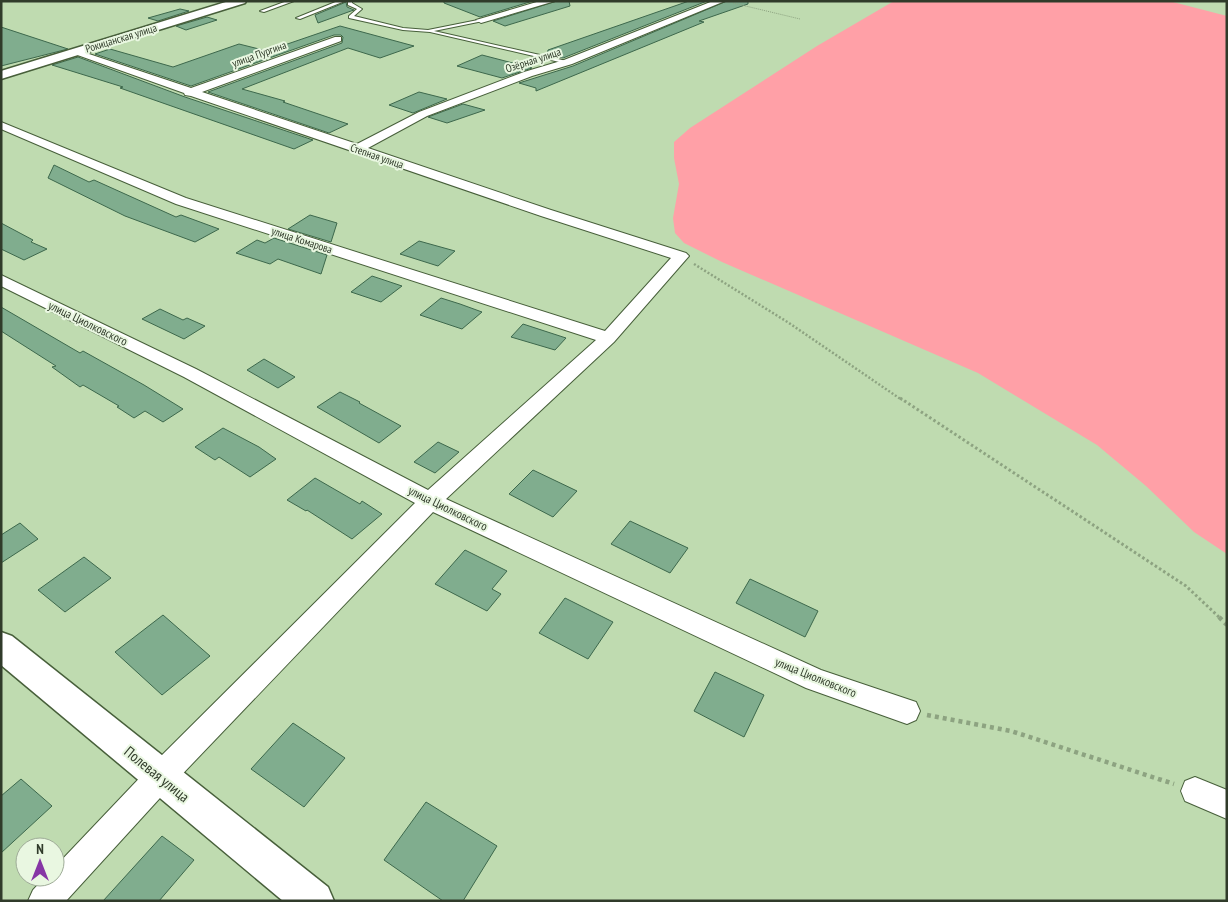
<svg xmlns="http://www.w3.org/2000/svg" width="1228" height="902" font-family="'PT Sans Narrow',sans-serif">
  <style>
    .green { fill: #ffa0a7 }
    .building { fill: #80ad8e; stroke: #3d684c }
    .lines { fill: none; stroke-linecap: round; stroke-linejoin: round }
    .service-casing { stroke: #475f3a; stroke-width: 2 }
    .minor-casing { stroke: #475f3a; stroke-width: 2 }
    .tertiary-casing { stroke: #475f3a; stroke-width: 3 }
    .path-far3 { stroke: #8da381; stroke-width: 1; stroke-dasharray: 1 1; stroke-linecap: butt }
    .path-far2 { stroke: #8da381; stroke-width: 2.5; stroke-dasharray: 2 2; stroke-linecap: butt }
    .path-far1 { stroke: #8da381; stroke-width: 3; stroke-dasharray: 2.5 2.5; stroke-linecap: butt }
    .path { stroke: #8da381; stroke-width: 4.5; stroke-dasharray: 4 4; stroke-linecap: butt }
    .service { fill: #fff; fill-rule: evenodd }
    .minor { fill: #fff; fill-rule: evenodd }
    .tertiary { fill: #fff; fill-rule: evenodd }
    .labels { text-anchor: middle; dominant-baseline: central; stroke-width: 4; stroke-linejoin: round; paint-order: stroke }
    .far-street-label { font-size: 11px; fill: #303b2a; stroke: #e9f7e1 }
    .street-label { font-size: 12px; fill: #303b2a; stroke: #e9f7e1 }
    .near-street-label { font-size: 15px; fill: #303b2a; stroke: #e9f7e1 }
  </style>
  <rect width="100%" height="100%" fill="#bfdbb0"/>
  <polygon class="green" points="894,1 1169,1 1227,16 1227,554 1194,532 1146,486 1097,445 978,373 722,262 684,243 675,233 673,218 679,184 674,158 674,142 690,128 817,46"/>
  <g class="building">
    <polygon points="444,1 533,1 480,17 444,3"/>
    <polygon points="557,1 569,1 570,6 505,26 493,21"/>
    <polygon points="689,1 707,1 563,58 547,55 548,50"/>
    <polygon points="727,1 748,1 748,4 699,21 704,22 536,91 536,88 519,83 573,66"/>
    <polygon points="346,2 347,7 354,10 351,11 318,23 315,15"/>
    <polygon points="180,9 189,11 158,21 148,18"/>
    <polygon points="207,17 217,20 186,30 176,26"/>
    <polygon points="340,26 414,46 380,58 348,48 242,89 285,101 283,102 348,124 329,133 208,92 342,43 343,37 341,35 334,35 191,86 95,54 110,49 173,67 239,44 267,51"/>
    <polygon points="1,27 68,49 1,66"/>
    <polygon points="482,55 532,68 502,78 457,66"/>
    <polygon points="78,57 185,97 313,140 294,149 120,88 123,87 52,65"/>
    <polygon points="419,92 447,99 413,113 389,105"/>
    <polygon points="463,104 485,110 447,123 428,117"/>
    <polygon points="54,165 89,182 94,180 176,217 181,215 219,229 195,242 125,216 48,178"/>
    <polygon points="310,215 337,223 331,242 288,229"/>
    <polygon points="1,223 33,240 31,242 47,249 24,260 1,249"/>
    <polygon points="274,238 327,255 321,274 278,259 270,264 236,253 257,240 265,243"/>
    <polygon points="419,241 455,251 438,266 400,254"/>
    <polygon points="372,276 402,286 381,302 351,292"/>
    <polygon points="441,298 460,304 482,312 462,329 420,315"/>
    <polygon points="1,307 80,353 83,351 144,385 183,409 163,422 145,411 134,418 117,407 119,406 83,385 80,387 52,367 56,366 1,331"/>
    <polygon points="160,309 183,320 187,318 205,326 184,339 142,319"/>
    <polygon points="523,324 566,338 555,350 511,337"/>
    <polygon points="264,359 295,377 278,388 247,370"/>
    <polygon points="340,392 360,402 359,403 401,426 379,443 317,407"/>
    <polygon points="223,428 259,447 276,459 250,477 219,457 215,460 195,447"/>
    <polygon points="438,442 459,452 435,473 414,462"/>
    <polygon points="533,470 577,491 553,517 509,494"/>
    <polygon points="315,478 360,504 362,501 382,514 352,539 307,510 306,511 287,500"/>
    <polygon points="630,521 688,548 670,573 611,544"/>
    <polygon points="20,523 38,539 1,563 1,535"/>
    <polygon points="465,550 507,571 492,589 501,594 487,611 435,584"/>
    <polygon points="84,557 111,578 65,612 38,590"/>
    <polygon points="750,579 818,611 805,637 736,603"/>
    <polygon points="565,598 613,622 588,659 539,633"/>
    <polygon points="163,615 210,656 162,695 115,652"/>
    <polygon points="715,672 764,695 744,737 694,711"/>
    <polygon points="293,723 345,758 304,807 251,769"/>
    <polygon points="21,779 52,806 1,853 1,796"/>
    <polygon points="426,802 497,846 463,901 443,901 384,860"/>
    <polygon points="162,836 194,860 159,901 103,901"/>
  </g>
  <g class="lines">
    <defs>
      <g id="service">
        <polygon points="287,1 294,1 264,12 260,11"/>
        <polygon points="338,1 345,1 300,19 296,18"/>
        <polygon points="348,1 352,1 352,3 362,9 354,16 403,28 428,30 483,19 483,21 434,31 571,62 568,64 430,32 403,30 349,18 349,16 357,9 348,5"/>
      </g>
      <g id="minor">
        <polygon points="540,1 555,1 481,23 476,20"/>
        <polygon points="713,1 725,1 572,64 532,76 427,116 368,148 551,210 686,253 689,256 614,342 446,499 821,670 916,702 920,711 916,720 907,724 806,688 433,512 170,787 66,901 28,901 33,890 45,877 55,877 55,867 150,767 415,503 184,377 1,286 1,275 196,369 428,490 596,340 176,204 1,129 1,122 186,198 605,331 671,258 541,216 191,96 185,95 184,93 69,52 74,49 191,88 335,37 341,37 341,41 202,92 357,144 419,112 524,72 564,60"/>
        <polygon points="1195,777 1227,790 1227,819 1185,801 1181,791 1185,781"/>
      </g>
      <g id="tertiary">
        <polygon points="229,1 246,1 245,3 1,79 1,71"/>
        <polygon points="1,632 12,636 328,887 334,901 283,901 1,665"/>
      </g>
    </defs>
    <use href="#service" class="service-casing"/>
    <use href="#minor" class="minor-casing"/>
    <use href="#tertiary" class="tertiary-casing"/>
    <polyline class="path-far3" points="733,3 800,19"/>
    <polyline class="path-far2" points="694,264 789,323 902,400"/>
    <polyline class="path-far1" points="900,398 1186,586 1220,618"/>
    <g class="path">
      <polyline points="1219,617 1227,625"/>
      <polyline points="927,715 1011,731 1174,784"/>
    </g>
    <use href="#service" class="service"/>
    <use href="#minor" class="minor"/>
    <use href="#tertiary" class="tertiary"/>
  </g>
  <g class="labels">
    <g class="far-street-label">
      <text transform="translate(121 38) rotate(-17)">Рокицанская улица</text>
      <text transform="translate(259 54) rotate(-20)">улица Пургина</text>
      <text transform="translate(533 60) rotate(-18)">Озёрная улица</text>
      <text transform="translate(377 156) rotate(19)">Степная улица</text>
      <text transform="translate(302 240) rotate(18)">улица Комарова</text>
    </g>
    <g class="street-label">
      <text transform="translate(88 323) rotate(26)">улица Циолковского</text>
      <text transform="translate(448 508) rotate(26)">улица Циолковского</text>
      <text transform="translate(816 677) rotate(22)">улица Циолковского</text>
    </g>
    <g class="near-street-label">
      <text transform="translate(157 774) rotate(39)">Полевая улица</text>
    </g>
  </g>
  <rect width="1228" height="902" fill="none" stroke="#303b2a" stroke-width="5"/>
  <g transform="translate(40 862)"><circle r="24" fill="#e9f7e1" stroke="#9fac98"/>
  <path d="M0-4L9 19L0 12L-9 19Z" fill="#8636a5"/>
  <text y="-8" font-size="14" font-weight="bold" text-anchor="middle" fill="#303b2a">N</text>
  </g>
</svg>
